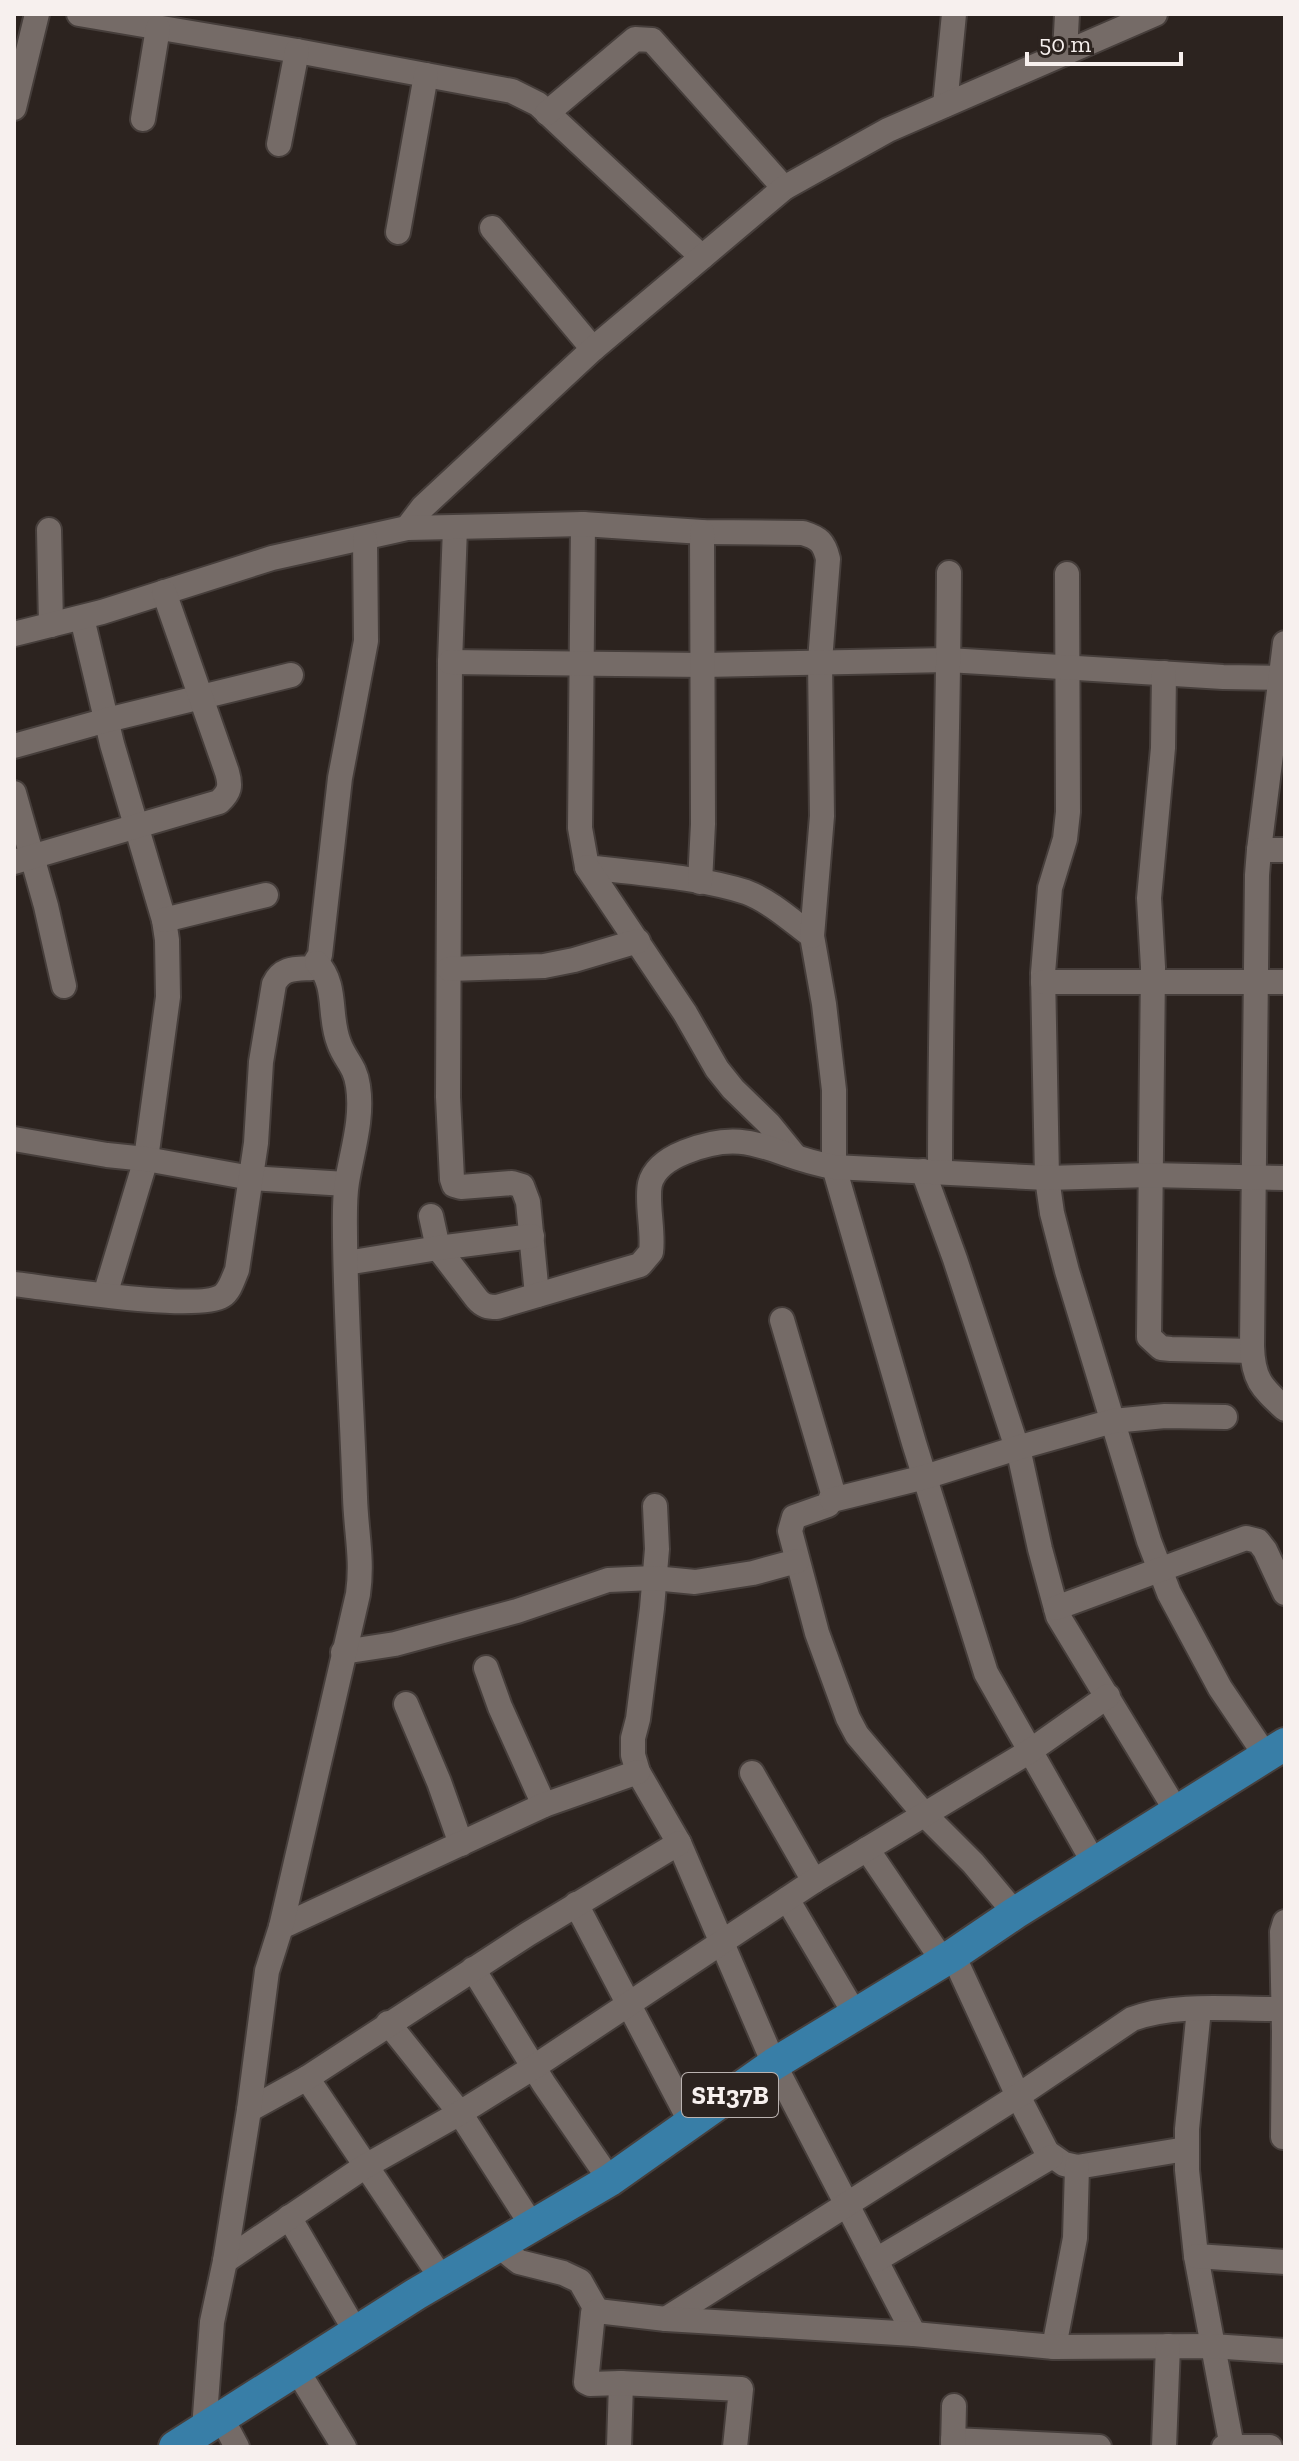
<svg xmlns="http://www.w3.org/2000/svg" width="1299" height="2461" font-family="'Zilla Slab',serif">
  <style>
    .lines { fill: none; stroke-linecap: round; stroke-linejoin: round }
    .minor-casing { stroke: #463e3b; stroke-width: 28 }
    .major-casing { stroke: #463e3b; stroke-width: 36 }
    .minor { stroke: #756b67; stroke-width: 24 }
    .major { stroke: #387ea7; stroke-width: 32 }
    .labels { text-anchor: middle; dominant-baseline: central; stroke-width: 6; stroke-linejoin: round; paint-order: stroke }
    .shield { fill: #2c231f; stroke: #bab2b0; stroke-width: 2 }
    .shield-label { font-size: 26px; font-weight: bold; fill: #f7f0ee }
  </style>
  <rect width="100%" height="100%" fill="#2c231f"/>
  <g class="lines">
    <defs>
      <g id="minor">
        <polyline points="79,14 297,51 512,91 538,104 702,257"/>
        <polyline points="1065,53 1067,14"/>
        <polyline points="945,105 954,14"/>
        <polyline points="14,108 37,14"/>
        <polyline points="547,113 635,39 652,40 784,188"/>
        <polyline points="143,119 158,28"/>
        <polyline points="279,144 297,51"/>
        <polyline points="492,228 593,349"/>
        <polyline points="398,232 426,75"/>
        <path d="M583,524l-3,304 7,39c48,6 114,10 159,25 24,9 46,29 66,44l12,68 10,86v77l80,276 72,230 108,190"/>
        <polyline points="407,528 423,507 593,349 784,188 888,130 1155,14"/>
        <polyline points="455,528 450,662 448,1097 452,1179 454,1185 461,1187 512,1183 522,1186 528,1202 537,1295"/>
        <polyline points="49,530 51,625"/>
        <polyline points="1067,574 1068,812 1065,839 1050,888 1043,973 1047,1178 1052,1213 1067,1271 1149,1541 1169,1593 1220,1688 1266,1756"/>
        <polyline points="82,618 112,744 164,920 167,940 168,997 146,1159 105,1295"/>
        <path d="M14,634l88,-22 170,-54 135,-30 176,-4 119,8 101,1c16,5 21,9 25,26l-8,102 2,155 -10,120"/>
        <polyline points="450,662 704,665 948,660 1223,677 1285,678"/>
        <polyline points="1164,673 1163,748 1149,898 1153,967 1149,1337 1161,1348 1171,1349 1252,1351"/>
        <polyline points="14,746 107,720 291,675"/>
        <polyline points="14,793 46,906 64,986"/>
        <polyline points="1259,850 1285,643"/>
        <path d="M1285,850h-26l-2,25 -5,471c1,33 9,41 33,63"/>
        <path d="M14,862l205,-60c11,-10 12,-16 8,-30l-63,-180"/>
        <polyline points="587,867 685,1013 717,1069 733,1089 769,1124 795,1156"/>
        <polyline points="700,882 703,824 702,532"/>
        <polyline points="164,920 266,895"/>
        <polyline points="449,969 544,966 574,960 638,941"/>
        <polyline points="1043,982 1285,982"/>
        <polyline points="14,1139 107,1155 146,1159 251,1178 346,1184"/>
        <polyline points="923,1171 955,1259 1020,1457 1040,1549 1058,1616 1177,1812"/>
        <path d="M940,1172c0,-200 8,-399 9,-599"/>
        <path d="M431,1216l7,32 39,51c6,7 11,8 20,8l143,-42 11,-13c3,-20 -5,-50 -1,-68 4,-16 20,-26 35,-32 66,-27 87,5 149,15l213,11 103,-3 135,3"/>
        <polyline points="346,1263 438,1248 532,1236"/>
        <path d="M14,1284c36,4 183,28 208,12 8,-5 11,-17 15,-26l19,-127 5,-81 13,-78c8,-17 22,-15 38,-16l8,-13 20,-177 26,-137 -1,-102"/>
        <polyline points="782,1320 833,1493 828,1505 794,1517 790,1531 817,1633 848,1718 857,1735 924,1814 973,1863 1015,1913"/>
        <polyline points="832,1500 925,1477 1017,1448 1113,1421 1165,1416 1225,1417"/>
        <polyline points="655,1506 657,1549 652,1608 638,1719 633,1738 633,1755 638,1772 679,1843 774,2064 914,2334"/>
        <polyline points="1056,1608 1246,1538 1258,1541 1265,1550 1285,1593"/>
        <polyline points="343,1652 395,1644 517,1611 608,1580 654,1578 695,1582 753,1573 797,1561"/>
        <polyline points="486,1668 500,1707 544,1805"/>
        <polyline points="406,1704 439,1782 461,1844"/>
        <polyline points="752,1773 814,1881"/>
        <polyline points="867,1849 943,1961"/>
        <polyline points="787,1899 855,2014"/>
        <polyline points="576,1904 691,2123"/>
        <polyline points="281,1927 544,1805 638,1772"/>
        <polyline points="953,1955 1018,2096 1047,2152 1064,2164 1077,2167 1186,2149"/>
        <polyline points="473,1969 544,2084 610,2180"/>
        <polyline points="1199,2009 1187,2129 1187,2170 1196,2256 1232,2447"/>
        <polyline points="388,2023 460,2113 533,2227"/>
        <polyline points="307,2078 442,2279"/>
        <polyline points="249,2110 307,2078 528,1934 679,1843"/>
        <polyline points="1283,2137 1284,2032 1282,1932 1285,1922"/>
        <polyline points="289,2217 356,2332"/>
        <polyline points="499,2246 519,2262 563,2273 580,2281 597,2311"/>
        <polyline points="1196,2256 1285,2262"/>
        <polyline points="876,2260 1051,2157"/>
        <polyline points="225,2261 364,2167 460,2113 534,2067 814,1881 1030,1751 1108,1696"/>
        <path d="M666,2319l352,-223 114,-77c45,-17 105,-9 153,-10"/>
        <polyline points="1054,2347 1075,2238 1077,2167"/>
        <polyline points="297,2370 344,2447"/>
        <polyline points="221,2417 237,2447"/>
        <path d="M204,2429l8,-107 13,-61 24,-151 18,-139 14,-44 77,-333c5,-35 -2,-62 -3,-97 -3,-86 -9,-173 -10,-260 0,-18 -1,-37 2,-55 5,-31 16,-63 11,-96 -3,-21 -13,-26 -19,-43 -11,-27 -1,-58 -22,-80"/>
        <polyline points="953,2440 1099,2447"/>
        <polyline points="619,2447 621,2383"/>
        <polyline points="735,2447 741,2389 621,2383 590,2384 586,2382 593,2313 597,2311 666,2319 914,2334 1054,2347 1212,2346 1285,2351"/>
        <polyline points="953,2447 954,2406"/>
        <polyline points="1164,2447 1168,2346"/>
        <polyline points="1224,2447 1270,2447"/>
      </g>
      <polyline id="major" points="175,2447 416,2294 610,2180 774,2064 953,1955 1015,1913 1285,1744"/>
    </defs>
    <use href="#minor" class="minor-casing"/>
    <use href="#major" class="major-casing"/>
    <use href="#minor" class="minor"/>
    <use href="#major" class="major"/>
  </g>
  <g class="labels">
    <rect class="shield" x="682" y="2073" width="96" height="44" rx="6"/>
    <g class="shield-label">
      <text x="730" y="2095">SH37B</text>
    </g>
  </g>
  <rect width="1299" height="2461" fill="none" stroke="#f7f0ee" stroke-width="32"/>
  <path d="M1027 52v12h154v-12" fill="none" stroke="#f7f0ee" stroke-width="4"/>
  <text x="1039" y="52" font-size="24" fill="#f7f0ee" stroke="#2c231f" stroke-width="6" paint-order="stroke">50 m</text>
</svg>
